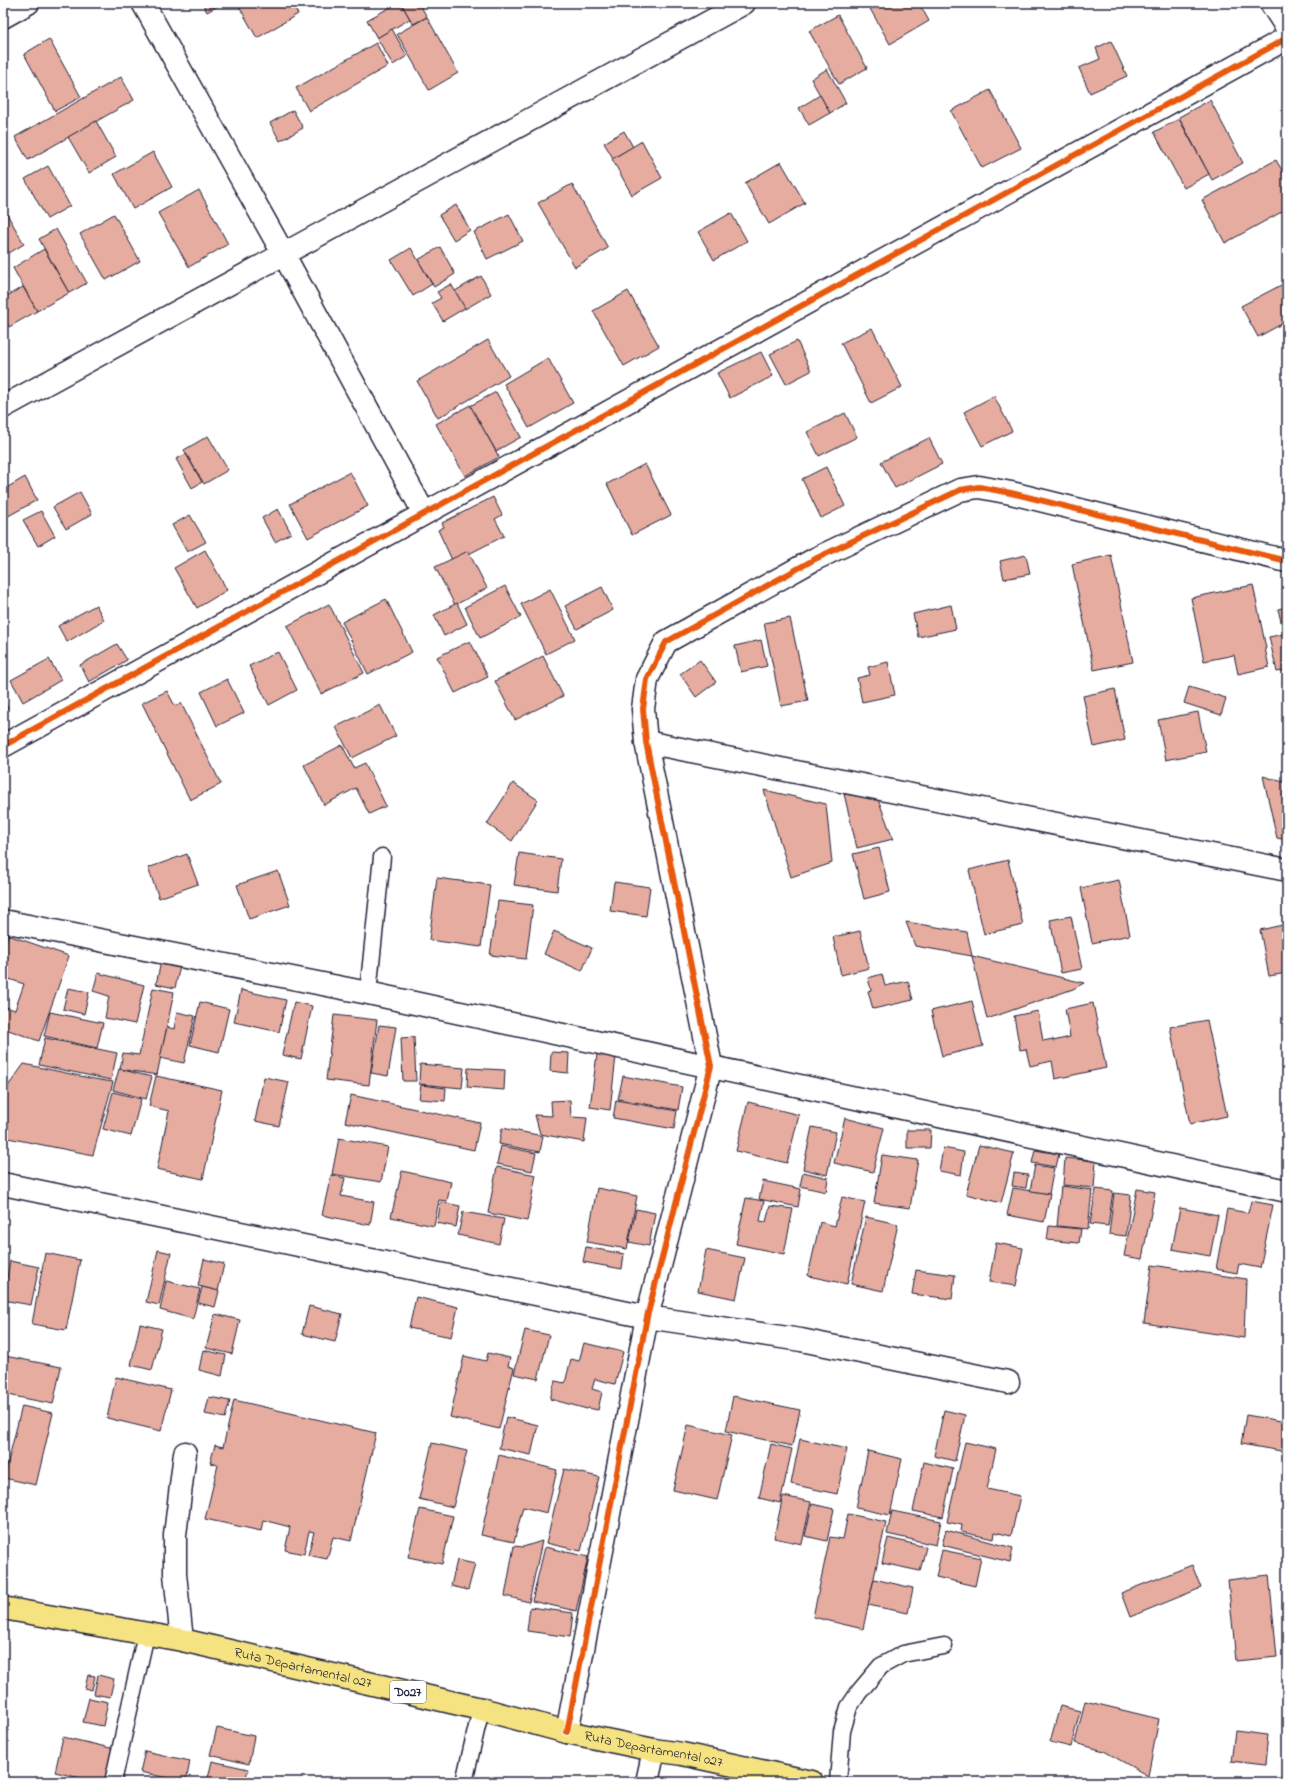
<svg xmlns="http://www.w3.org/2000/svg" width="1290" height="1785" font-family="'Indie Flower',sans-serif">
  <style>
    .building { fill: #e5ac9f; stroke: #22223b }
    .lines { fill: none; stroke-linecap: round; stroke-linejoin: round }
    .lane-casing { stroke: #22223b; stroke-width: 19 }
    .street-casing { stroke: #22223b; stroke-width: 25 }
    .primary-casing { stroke: #22223b; stroke-width: 25 }
    .lane { stroke: #fff; stroke-width: 16 }
    .street { stroke: #fff; stroke-width: 22 }
    .primary { stroke: #f5e382; stroke-width: 22 }
    .cycleway-casing { stroke: #fff; stroke-width: 8 }
    .cycleway { stroke: #e8590c; stroke-width: 6 }
    .labels { text-anchor: middle; dominant-baseline: central; stroke-width: 3; stroke-linejoin: round; paint-order: stroke }
    .shield { fill: #fff; stroke: #646476; stroke-width: 1 }
    .shield-label { font-size: 13px; font-weight: bold; fill: #22223b }
    .street-label { font-size: 14px; fill: #22223b; stroke: #fff }
  </style>
  <rect width="100%" height="100%" fill="#fff"/>
  <filter id="ink" filterUnits="userSpaceOnUse"><feTurbulence type="fractalNoise" baseFrequency=".025" numOctaves="2"/><feDisplacementMap in="SourceGraphic" scale="8" xChannelSelector="R" yChannelSelector="G"/><feConvolveMatrix kernelMatrix="1 2 1 2 8 2 1 2 1" color-interpolation-filters="sRGB"/></filter>
  <g filter="url(#ink)">
    <g class="building">
      <polygon points="202,3 223,3 207,12"/>
      <polygon points="237,3 291,3 298,14 257,38"/>
      <polygon points="398,3 401,3 410,19 377,38 367,20"/>
      <polygon points="401,3 419,3 427,17 413,24"/>
      <polygon points="876,3 919,3 929,21 890,44 869,7"/>
      <polygon points="838,15 867,68 839,84 809,31"/>
      <polygon points="427,17 458,73 429,90 397,34"/>
      <polygon points="392,29 407,56 393,65 377,38"/>
      <polygon points="49,39 81,97 55,111 24,54"/>
      <polygon points="1111,41 1127,76 1090,93 1079,68 1100,59 1096,48"/>
      <polygon points="376,43 388,66 309,111 296,88"/>
      <polygon points="827,69 846,103 830,113 811,79"/>
      <polygon points="121,77 134,100 28,160 15,137"/>
      <polygon points="990,90 1021,148 982,168 951,111"/>
      <polygon points="820,95 830,113 809,125 799,108"/>
      <polygon points="1210,100 1243,163 1212,180 1179,117"/>
      <polygon points="293,110 303,128 280,141 270,123"/>
      <polygon points="1179,119 1209,174 1184,188 1154,132"/>
      <polygon points="96,121 116,157 89,173 68,137"/>
      <polygon points="624,131 633,147 613,158 604,143"/>
      <polygon points="642,141 662,178 632,195 612,159"/>
      <polygon points="153,152 172,187 133,209 114,174"/>
      <polygon points="1276,160 1287,179 1287,209 1225,243 1202,200"/>
      <polygon points="781,162 805,203 769,224 745,183"/>
      <polygon points="48,166 70,206 47,219 25,179"/>
      <polygon points="572,184 608,248 575,267 538,203"/>
      <polygon points="199,190 228,244 189,267 158,213"/>
      <polygon points="456,205 470,230 454,240 439,215"/>
      <polygon points="731,213 747,241 714,260 698,232"/>
      <polygon points="7,214 24,244 9,253 3,243 3,216"/>
      <polygon points="114,214 140,261 106,280 80,234"/>
      <polygon points="509,214 523,241 487,259 474,232"/>
      <polygon points="56,229 87,283 69,293 39,239"/>
      <polygon points="3,243 7,250 3,252"/>
      <polygon points="440,247 455,274 434,287 418,260"/>
      <polygon points="411,248 432,284 413,296 391,260"/>
      <polygon points="44,249 69,293 37,311 13,268"/>
      <polygon points="481,276 491,294 465,309 455,291"/>
      <polygon points="1287,282 1287,321 1258,337 1241,306"/>
      <polygon points="451,284 465,308 443,321 432,303 441,298 437,292"/>
      <polygon points="23,287 37,311 9,327 3,317 3,298"/>
      <polygon points="628,291 659,346 624,366 593,311"/>
      <polygon points="872,328 902,387 871,403 841,343"/>
      <polygon points="488,340 509,376 438,418 417,381"/>
      <polygon points="797,341 811,371 786,384 770,354"/>
      <polygon points="761,352 773,376 730,398 717,373"/>
      <polygon points="548,358 573,403 529,428 504,384"/>
      <polygon points="496,392 521,437 496,451 470,406"/>
      <polygon points="994,396 1012,431 982,446 964,412"/>
      <polygon points="470,405 499,457 465,476 436,424"/>
      <polygon points="845,413 857,437 819,456 807,432"/>
      <polygon points="208,436 228,470 204,484 184,450"/>
      <polygon points="929,438 942,464 895,488 881,462"/>
      <polygon points="186,454 202,482 192,488 176,459"/>
      <polygon points="645,464 671,515 632,535 607,484"/>
      <polygon points="826,467 845,506 821,518 802,479"/>
      <polygon points="350,472 368,506 308,538 290,504"/>
      <polygon points="25,477 37,500 3,519 3,490"/>
      <polygon points="80,492 92,514 66,529 53,507"/>
      <polygon points="493,497 502,515 495,519 504,536 453,562 438,530 444,527 442,523"/>
      <polygon points="278,509 291,533 275,542 262,518"/>
      <polygon points="41,511 55,536 38,546 23,520"/>
      <polygon points="190,515 206,542 187,552 172,525"/>
      <polygon points="205,550 227,590 197,608 174,568"/>
      <polygon points="468,551 487,588 455,605 435,567"/>
      <polygon points="1026,555 1030,574 1004,579 1000,561"/>
      <polygon points="1111,555 1133,662 1094,670 1072,564"/>
      <polygon points="1253,585 1266,648 1265,648 1269,667 1238,674 1234,655 1204,661 1191,598"/>
      <polygon points="505,586 521,617 480,638 465,607"/>
      <polygon points="602,587 613,610 577,629 565,606"/>
      <polygon points="550,589 575,639 546,654 521,604"/>
      <polygon points="386,599 412,652 368,674 342,622"/>
      <polygon points="457,603 467,624 444,636 434,615"/>
      <polygon points="329,604 364,673 321,694 287,626"/>
      <polygon points="96,605 104,620 67,642 58,626"/>
      <polygon points="951,605 956,629 918,637 913,614"/>
      <polygon points="1287,607 1287,670 1277,672 1269,637 1284,634 1278,609"/>
      <polygon points="790,618 808,701 781,706 764,623"/>
      <polygon points="761,640 767,666 741,672 735,646"/>
      <polygon points="470,641 488,677 455,693 437,657"/>
      <polygon points="117,644 127,660 89,682 80,665"/>
      <polygon points="278,652 297,690 269,705 249,666"/>
      <polygon points="543,656 563,696 515,720 495,681"/>
      <polygon points="49,659 61,680 23,702 11,680"/>
      <polygon points="700,660 716,682 696,697 680,674"/>
      <polygon points="888,662 895,695 862,702 857,678 870,675 868,667"/>
      <polygon points="227,679 244,713 217,726 201,692"/>
      <polygon points="1189,687 1226,698 1221,715 1184,703"/>
      <polygon points="1115,689 1125,740 1094,747 1083,696"/>
      <polygon points="167,691 175,706 181,703 221,784 190,800 142,703"/>
      <polygon points="3,699 8,708 3,711"/>
      <polygon points="380,705 396,736 352,758 336,727"/>
      <polygon points="1198,712 1206,752 1166,760 1158,720"/>
      <polygon points="342,745 354,768 365,763 386,806 369,814 356,788 324,805 304,765"/>
      <polygon points="1263,776 1287,783 1287,840 1277,838"/>
      <polygon points="513,783 538,800 512,841 487,824"/>
      <polygon points="764,790 826,804 832,863 791,877"/>
      <polygon points="844,794 878,799 893,839 857,848"/>
      <polygon points="879,848 890,892 864,899 853,854"/>
      <polygon points="519,853 561,859 557,891 514,885"/>
      <polygon points="187,854 198,884 159,898 148,868"/>
      <polygon points="1008,860 1023,925 984,934 969,870"/>
      <polygon points="278,871 290,905 249,919 237,885"/>
      <polygon points="437,878 490,885 481,947 429,940"/>
      <polygon points="1119,880 1130,935 1092,943 1081,888"/>
      <polygon points="614,882 650,887 646,916 610,911"/>
      <polygon points="498,901 533,905 526,959 490,955"/>
      <polygon points="1071,916 1082,969 1061,973 1050,920"/>
      <polygon points="906,922 967,932 972,956 915,946"/>
      <polygon points="1287,924 1287,973 1269,976 1260,930"/>
      <polygon points="554,931 592,948 582,971 544,954"/>
      <polygon points="860,931 869,968 841,975 833,937"/>
      <polygon points="8,935 69,956 39,1041 3,1028 3,1006 15,1010 24,984 3,977 3,950"/>
      <polygon points="972,956 1084,983 1073,989 987,1019"/>
      <polygon points="161,962 180,966 175,988 156,984"/>
      <polygon points="98,973 144,985 135,1024 105,1018 109,996 93,991"/>
      <polygon points="882,974 885,986 908,981 913,1000 873,1009 868,991 871,990 868,978"/>
      <polygon points="68,988 89,992 84,1014 63,1009"/>
      <polygon points="153,988 174,992 157,1075 120,1069 123,1053 139,1055"/>
      <polygon points="241,990 286,1000 279,1032 234,1022"/>
      <polygon points="972,1001 983,1046 942,1056 931,1011"/>
      <polygon points="200,1002 229,1009 219,1052 190,1045"/>
      <polygon points="294,1002 312,1006 301,1059 282,1055"/>
      <polygon points="1093,1003 1106,1068 1055,1079 1052,1061 1030,1066 1026,1049 1020,1050 1014,1016 1038,1011 1043,1041 1053,1039 1053,1041 1070,1037 1065,1009"/>
      <polygon points="50,1012 103,1023 97,1048 44,1036"/>
      <polygon points="177,1012 195,1016 184,1063 160,1058 167,1027 174,1029"/>
      <polygon points="334,1015 377,1020 369,1085 326,1080"/>
      <polygon points="1207,1020 1227,1116 1190,1124 1170,1027"/>
      <polygon points="379,1025 396,1027 388,1076 371,1073"/>
      <polygon points="414,1037 416,1081 403,1081 401,1038"/>
      <polygon points="45,1038 117,1053 111,1080 39,1065"/>
      <polygon points="551,1052 569,1053 568,1073 550,1071"/>
      <polygon points="597,1054 616,1056 610,1110 590,1107"/>
      <polygon points="24,1064 94,1079 113,1082 93,1155 3,1137 3,1093"/>
      <polygon points="420,1064 464,1068 462,1088 419,1084"/>
      <polygon points="468,1068 505,1070 504,1090 467,1087"/>
      <polygon points="119,1069 152,1077 146,1099 113,1090"/>
      <polygon points="156,1076 222,1090 203,1179 157,1169 169,1111 149,1106"/>
      <polygon points="623,1076 682,1087 678,1110 618,1099"/>
      <polygon points="264,1077 289,1082 279,1126 255,1121"/>
      <polygon points="421,1085 446,1088 445,1101 419,1099"/>
      <polygon points="113,1092 141,1099 131,1136 103,1129"/>
      <polygon points="351,1095 480,1123 474,1150 345,1122"/>
      <polygon points="570,1100 571,1117 587,1118 584,1142 540,1134 535,1115 552,1116 551,1101"/>
      <polygon points="616,1100 677,1111 674,1129 613,1118"/>
      <polygon points="748,1102 799,1115 787,1163 736,1151"/>
      <polygon points="845,1118 884,1128 873,1172 834,1163"/>
      <polygon points="812,1127 836,1132 827,1175 803,1169"/>
      <polygon points="502,1128 543,1136 540,1152 499,1144"/>
      <polygon points="907,1130 931,1130 930,1148 907,1148"/>
      <polygon points="339,1138 388,1147 381,1182 332,1174"/>
      <polygon points="979,1145 1014,1153 1001,1203 966,1194"/>
      <polygon points="501,1146 536,1153 532,1171 497,1164"/>
      <polygon points="943,1148 964,1152 961,1175 939,1171"/>
      <polygon points="1035,1150 1059,1154 1056,1167 1032,1163"/>
      <polygon points="882,1155 918,1160 910,1208 874,1203"/>
      <polygon points="1065,1158 1096,1161 1094,1188 1063,1185"/>
      <polygon points="1035,1165 1054,1168 1049,1194 1030,1191"/>
      <polygon points="497,1167 536,1175 527,1221 488,1213"/>
      <polygon points="402,1171 451,1182 447,1201 439,1200 434,1226 391,1217"/>
      <polygon points="803,1172 828,1178 826,1192 800,1186"/>
      <polygon points="1014,1173 1028,1175 1026,1188 1012,1186"/>
      <polygon points="331,1175 345,1178 341,1196 374,1202 370,1225 322,1215"/>
      <polygon points="763,1181 801,1189 798,1207 759,1199"/>
      <polygon points="1061,1186 1092,1190 1088,1229 1057,1226"/>
      <polygon points="597,1188 637,1196 627,1249 587,1242"/>
      <polygon points="1013,1188 1050,1194 1044,1222 1007,1215"/>
      <polygon points="1096,1189 1113,1191 1108,1226 1090,1224"/>
      <polygon points="1137,1189 1155,1192 1142,1259 1124,1256"/>
      <polygon points="1114,1193 1131,1195 1126,1236 1109,1234"/>
      <polygon points="842,1197 865,1202 847,1284 808,1276 820,1222 835,1226"/>
      <polygon points="746,1198 764,1201 760,1221 766,1222 770,1206 793,1209 784,1254 736,1244"/>
      <polygon points="1251,1201 1273,1205 1260,1268 1239,1264 1237,1273 1216,1269 1227,1209 1248,1213"/>
      <polygon points="441,1202 460,1206 456,1227 437,1223"/>
      <polygon points="1180,1208 1218,1215 1210,1256 1172,1249"/>
      <polygon points="636,1209 655,1213 649,1246 629,1242"/>
      <polygon points="463,1212 504,1219 499,1244 458,1235"/>
      <polygon points="866,1217 898,1224 883,1291 851,1284"/>
      <polygon points="1049,1226 1081,1229 1079,1243 1047,1240"/>
      <polygon points="996,1243 1023,1248 1016,1286 989,1282"/>
      <polygon points="586,1247 624,1254 622,1269 583,1262"/>
      <polygon points="158,1250 171,1253 159,1305 146,1302"/>
      <polygon points="706,1250 745,1258 736,1299 698,1291"/>
      <polygon points="45,1253 80,1260 66,1330 32,1324"/>
      <polygon points="204,1259 224,1264 218,1291 198,1286"/>
      <polygon points="10,1261 39,1267 31,1305 3,1300"/>
      <polygon points="1152,1265 1246,1279 1244,1338 1144,1323"/>
      <polygon points="916,1270 955,1275 952,1299 912,1294"/>
      <polygon points="166,1281 200,1289 193,1319 160,1310"/>
      <polygon points="202,1287 219,1291 215,1307 198,1303"/>
      <polygon points="416,1297 458,1307 451,1337 409,1328"/>
      <polygon points="309,1306 342,1314 335,1342 302,1334"/>
      <polygon points="215,1314 240,1320 232,1354 206,1348"/>
      <polygon points="140,1324 162,1329 152,1370 131,1365"/>
      <polygon points="525,1330 549,1335 538,1379 514,1374"/>
      <polygon points="584,1343 623,1352 615,1384 595,1379 592,1389 602,1392 598,1410 588,1408 587,1409 550,1399 555,1381 565,1383 571,1359 579,1361"/>
      <polygon points="203,1350 226,1355 222,1376 199,1370"/>
      <polygon points="488,1353 510,1358 508,1366 514,1368 499,1429 450,1417 464,1356 486,1361"/>
      <polygon points="5,1356 61,1367 53,1404 3,1394 3,1366"/>
      <polygon points="116,1377 171,1390 161,1431 107,1418"/>
      <polygon points="733,1396 800,1410 792,1446 726,1431"/>
      <polygon points="209,1397 230,1401 225,1418 205,1414"/>
      <polygon points="234,1400 376,1433 351,1541 333,1537 327,1559 308,1555 314,1532 309,1531 304,1554 285,1550 290,1527 263,1520 261,1531 205,1519 218,1465 210,1463 215,1445 223,1447"/>
      <polygon points="22,1406 53,1413 36,1485 4,1478"/>
      <polygon points="944,1410 965,1415 955,1461 934,1456"/>
      <polygon points="1246,1415 1287,1422 1287,1452 1241,1444"/>
      <polygon points="506,1417 538,1425 531,1455 499,1448"/>
      <polygon points="688,1425 732,1435 717,1500 673,1490"/>
      <polygon points="800,1439 847,1449 837,1494 791,1484"/>
      <polygon points="965,1442 996,1449 987,1489 1020,1496 1011,1536 995,1532 994,1539 961,1532 962,1525 947,1522"/>
      <polygon points="432,1443 467,1451 453,1507 419,1499"/>
      <polygon points="771,1444 792,1449 780,1503 759,1498"/>
      <polygon points="868,1451 902,1459 890,1515 856,1508"/>
      <polygon points="499,1455 557,1470 547,1513 523,1507 514,1542 481,1535"/>
      <polygon points="924,1462 953,1469 943,1517 913,1511"/>
      <polygon points="564,1469 599,1477 581,1551 546,1543"/>
      <polygon points="783,1496 811,1502 802,1544 774,1538"/>
      <polygon points="812,1504 834,1509 827,1541 805,1536"/>
      <polygon points="420,1509 453,1516 442,1564 408,1557"/>
      <polygon points="892,1511 941,1521 936,1545 887,1534"/>
      <polygon points="848,1514 886,1522 863,1629 813,1617 830,1537 843,1539"/>
      <polygon points="946,1530 1013,1548 1010,1562 942,1545"/>
      <polygon points="888,1538 926,1547 920,1571 882,1563"/>
      <polygon points="542,1541 529,1602 505,1596 514,1546 523,1547"/>
      <polygon points="545,1547 588,1557 576,1611 532,1601"/>
      <polygon points="942,1550 981,1558 975,1586 936,1577"/>
      <polygon points="457,1560 475,1564 468,1590 451,1586"/>
      <polygon points="1192,1565 1201,1588 1130,1617 1121,1593"/>
      <polygon points="1269,1575 1277,1657 1236,1661 1228,1580"/>
      <polygon points="874,1579 913,1588 908,1613 868,1605"/>
      <polygon points="530,1607 573,1613 570,1637 527,1631"/>
      <polygon points="88,1675 95,1676 92,1690 85,1688"/>
      <polygon points="98,1675 114,1679 110,1697 94,1694"/>
      <polygon points="89,1698 108,1702 103,1726 83,1722"/>
      <polygon points="1085,1701 1159,1719 1148,1776 1104,1751 1075,1743"/>
      <polygon points="1060,1706 1080,1711 1071,1747 1050,1742"/>
      <polygon points="217,1728 254,1736 249,1764 210,1755"/>
      <polygon points="1235,1731 1268,1735 1265,1765 1231,1761"/>
      <polygon points="63,1737 115,1749 107,1782 79,1782 80,1778 55,1772"/>
      <polygon points="145,1751 190,1761 186,1782 140,1772"/>
      <polygon points="212,1761 248,1769 245,1782 207,1782"/>
    </g>
    <g class="lines">
      <defs>
        <g id="lane">
          <polyline points="368,993 382,857"/>
          <polyline points="113,1782 146,1634"/>
          <polyline points="464,1782 481,1709"/>
          <polyline points="838,1782 842,1731 849,1707 859,1692 881,1666 903,1654 944,1646"/>
        </g>
        <g id="street">
          <polyline points="143,3 284,255 424,513"/>
          <polyline points="1271,3 1287,28"/>
          <polyline points="3,17 28,3"/>
          <polyline points="3,407 744,3"/>
          <polyline points="646,742 1287,870"/>
          <polyline points="3,746 1287,38"/>
          <polyline points="3,921 368,993 1287,1191"/>
          <polyline points="3,1184 647,1317 801,1340 1008,1382"/>
          <polyline points="182,1640 175,1574 175,1535 185,1453"/>
          <polyline points="567,1732 647,1317 711,1066 646,742 643,709 647,679 666,642 815,559 960,490 979,487 1011,493 1287,561"/>
          <polyline points="647,1782 654,1750"/>
        </g>
        <g id="primary">
          <path id="s1" d="M3,1608l179,32 299,69 86,23 87,18 28,4 130,28"/>
        </g>
      </defs>
      <use href="#lane" class="lane-casing"/>
      <use href="#street" class="street-casing"/>
      <use href="#primary" class="primary-casing"/>
      <use href="#lane" class="lane"/>
      <use href="#street" class="street"/>
      <use href="#primary" class="primary"/>
      <defs>
        <g id="cycleway">
          <polyline points="3,746 1287,38"/>
          <polyline points="567,1732 647,1317 711,1066 646,742 643,709 647,679 666,642 815,559 960,490 979,487 1011,493 1287,561"/>
        </g>
      </defs>
      <use href="#cycleway" class="cycleway-casing"/>
      <use href="#cycleway" class="cycleway"/>
    </g>
  </g>
  <g class="labels">
    <rect class="shield" x="390" y="1681" width="36" height="22" rx="3"/>
    <g class="shield-label">
      <text x="408" y="1692">D027</text>
    </g>
    <g class="street-label">
      <text stroke="none"><textPath href="#s1" startOffset="306">Ruta Departamental 027</textPath></text>
      <text stroke="none"><textPath href="#s1" startOffset="666">Ruta Departamental 027</textPath></text>
    </g>
  </g>
  <rect width="1290" height="1785" fill="none" stroke="#fff" stroke-width="16"/>
  <rect x="8" y="8" width="1274" height="1769" fill="none" stroke="#22223b" stroke-width="1.5" filter="url(#ink)"/>
</svg>
